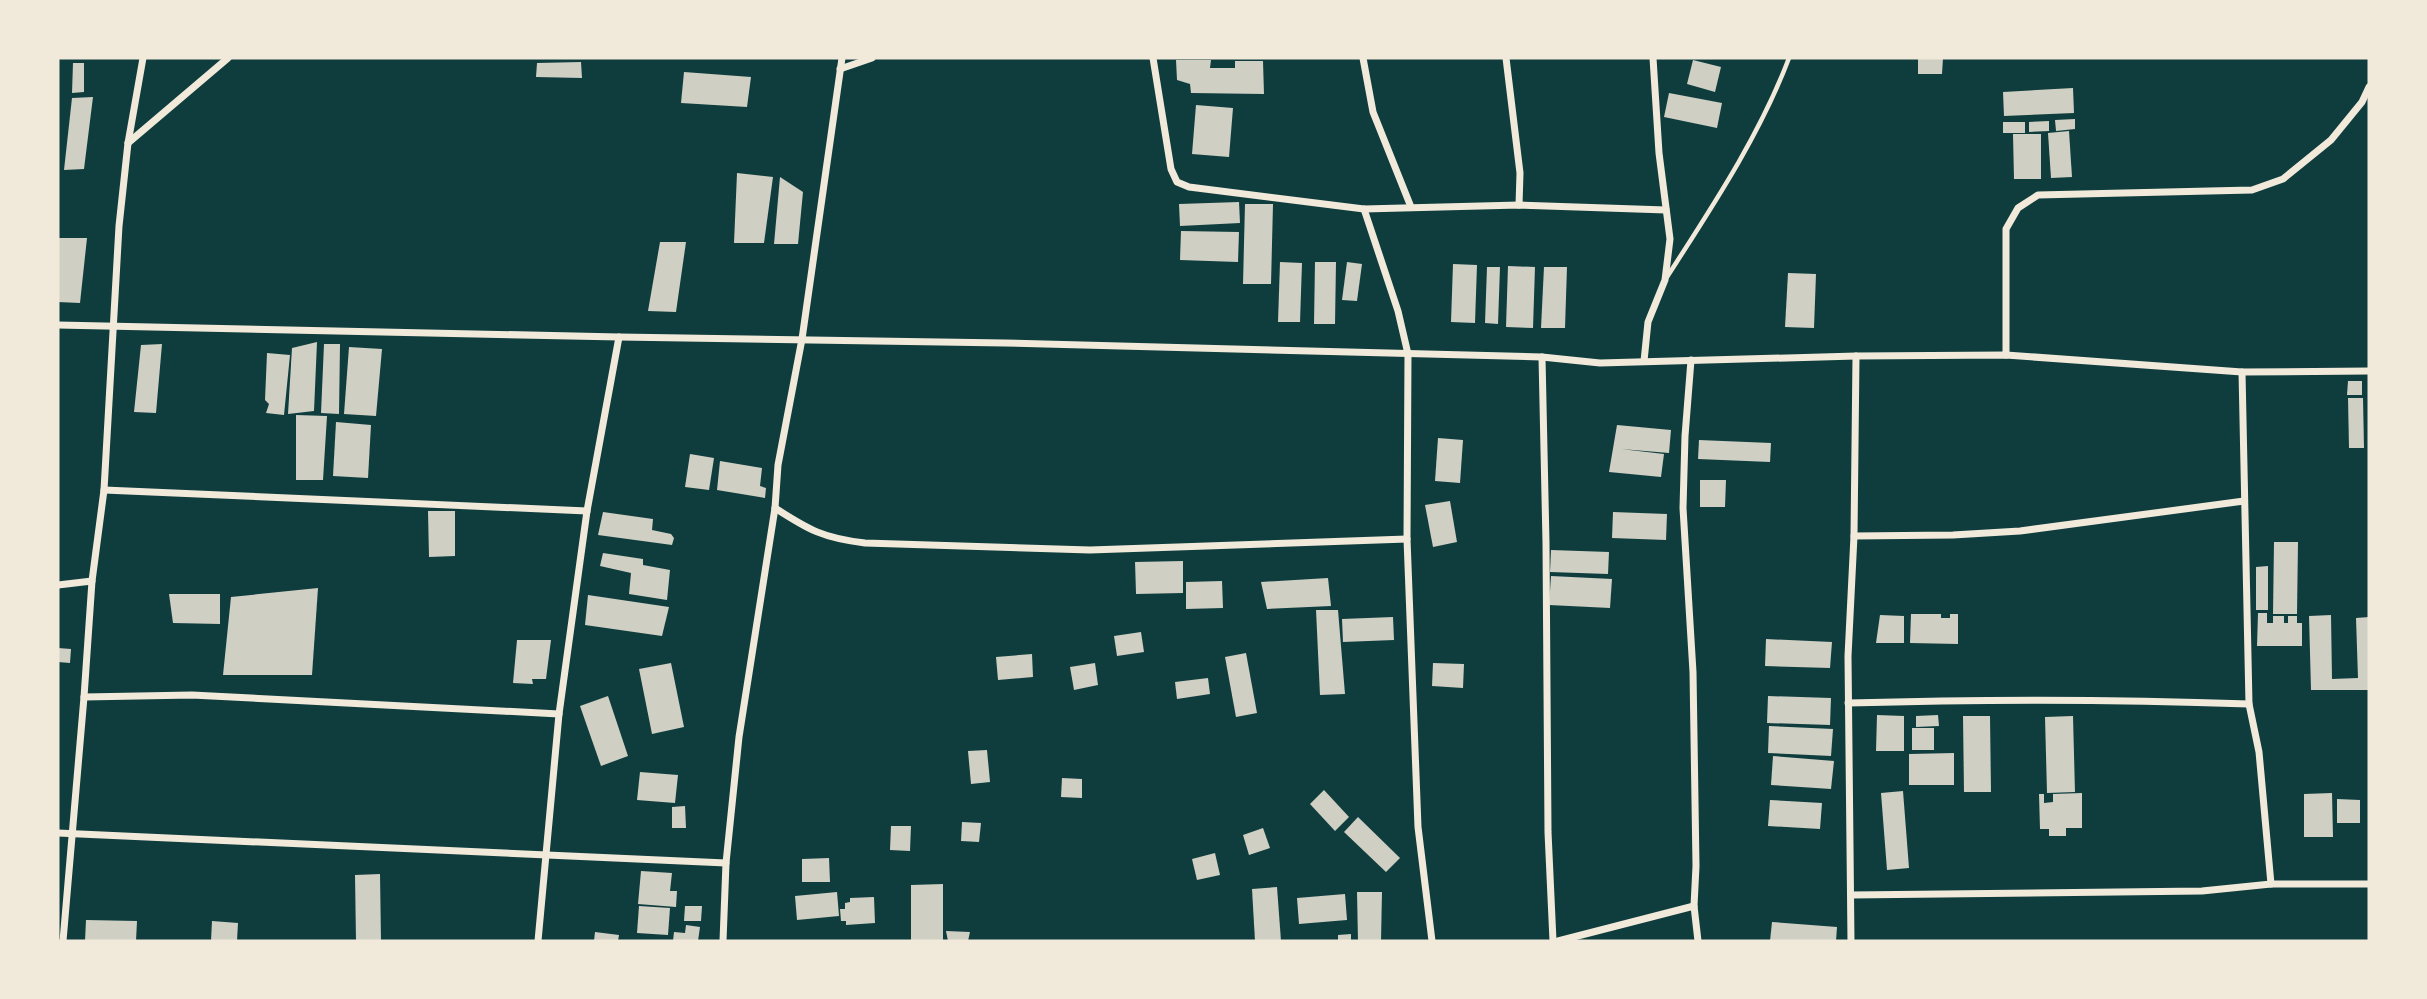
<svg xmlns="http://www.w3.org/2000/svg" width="2427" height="999" font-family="'Roboto Condensed',sans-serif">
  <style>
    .building { fill: #cfcfc3 }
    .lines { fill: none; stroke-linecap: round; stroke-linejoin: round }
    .service { stroke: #f1e9da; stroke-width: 4.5 }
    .minor { stroke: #f1e9da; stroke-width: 7 }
  </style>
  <rect width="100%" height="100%" fill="#0f3d3e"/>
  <g class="building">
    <polygon points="1918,58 1943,58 1942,74 1918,74"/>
    <polygon points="1176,60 1211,60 1210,68 1235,68 1235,61 1263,61 1264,94 1191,93 1190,84 1177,80"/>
    <polygon points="1693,60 1721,67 1715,92 1687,84"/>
    <polygon points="581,62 582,78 536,77 537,63"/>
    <polygon points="73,63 84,63 84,92 72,93"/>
    <polygon points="684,72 751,77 747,107 681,103"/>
    <polygon points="2073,88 2074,113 2004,116 2003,92"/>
    <polygon points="1669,93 1722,103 1717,128 1664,117"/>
    <polygon points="93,97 84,169 64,170 72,98"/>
    <polygon points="1196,105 1233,108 1229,157 1192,154"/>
    <polygon points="2075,119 2075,129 2056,131 2055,120"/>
    <polygon points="2049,121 2049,131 2029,132 2029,122"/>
    <rect x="2003" y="122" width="22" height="11"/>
    <polygon points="2069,131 2072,177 2051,178 2048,133"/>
    <polygon points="2013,134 2041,134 2041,179 2014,179"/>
    <polygon points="737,173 773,177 764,243 734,243"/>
    <polygon points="780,177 803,192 798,244 774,244"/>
    <polygon points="1239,202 1240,223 1180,226 1179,204"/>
    <polygon points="1245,204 1273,204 1271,284 1243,284"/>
    <polygon points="1181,231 1239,232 1238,262 1180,260"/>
    <polygon points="58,238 87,238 80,303 58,302"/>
    <polygon points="660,242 686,242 676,312 648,311"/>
    <polygon points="1280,262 1302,263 1300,322 1278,322"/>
    <polygon points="1315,262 1336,262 1335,324 1314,324"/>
    <polygon points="1347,262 1362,264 1357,301 1342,300"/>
    <polygon points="1453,264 1477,265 1475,323 1451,322"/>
    <polygon points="1508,266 1535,267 1533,328 1506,327"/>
    <polygon points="1487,267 1500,267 1498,324 1485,323"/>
    <polygon points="1544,267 1567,267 1565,328 1541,328"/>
    <polygon points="1788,273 1816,274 1814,328 1785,327"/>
    <polygon points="317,342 314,411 288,414 292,348"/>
    <polygon points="162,344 156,413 134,412 141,345"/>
    <polygon points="324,344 340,344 339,414 321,413"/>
    <polygon points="349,347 382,349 376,416 344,414"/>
    <polygon points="267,353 290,355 284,415 266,413 269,404 265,400"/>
    <polygon points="2348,381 2362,381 2362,395 2347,395"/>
    <polygon points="2348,398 2363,398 2364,448 2349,448"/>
    <polygon points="296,415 327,416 323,480 296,480"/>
    <polygon points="336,422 371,425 368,478 333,476"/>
    <polygon points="1617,425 1671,430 1669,453 1621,449 1664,454 1661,477 1609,472"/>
    <polygon points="1438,438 1463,440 1460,483 1435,481"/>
    <polygon points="1699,440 1771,443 1770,462 1698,459"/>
    <polygon points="690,454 714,458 709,490 685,487"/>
    <polygon points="720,461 762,468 760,486 766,488 765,498 717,490"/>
    <polygon points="1700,480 1726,480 1725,507 1700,507"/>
    <polygon points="1450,501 1457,542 1433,547 1425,505"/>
    <polygon points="428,511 455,511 455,556 429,557"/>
    <polygon points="603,512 653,519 652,530 671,534 674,538 672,545 598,535"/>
    <polygon points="1613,512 1667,514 1666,540 1612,538"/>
    <polygon points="2274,542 2298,542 2297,614 2273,614"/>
    <polygon points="1551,550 1609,552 1608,574 1550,572"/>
    <polygon points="603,553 643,559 643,565 670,570 667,600 629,594 631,573 600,566"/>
    <polygon points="1183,561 1183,593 1136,594 1135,562"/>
    <polygon points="2268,566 2268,610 2256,610 2256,567"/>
    <polygon points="1551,576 1612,579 1610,608 1549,605"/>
    <polygon points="1328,578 1331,606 1267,609 1261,582"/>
    <polygon points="1222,581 1223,608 1186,609 1186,582"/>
    <polygon points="318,588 312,675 223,675 231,597"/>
    <polygon points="169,594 220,594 220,624 173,623"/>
    <polygon points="588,595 669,607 662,636 585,625"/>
    <polygon points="1316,610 1338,610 1345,694 1320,695"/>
    <polygon points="2258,613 2267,613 2267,623 2273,623 2273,616 2284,616 2284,623 2288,623 2288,616 2297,616 2297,623 2302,623 2302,646 2257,646"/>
    <polygon points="1911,614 1941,614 1941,618 1950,618 1950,614 1958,614 1958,644 1910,643"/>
    <polygon points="1880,615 1904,616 1904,643 1876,643"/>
    <polygon points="2331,615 2332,679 2358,678 2356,618 2369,617 2369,690 2311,690 2309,616"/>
    <polygon points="1393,617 1394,640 1343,642 1342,619"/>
    <polygon points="1141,632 1144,652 1117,656 1114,636"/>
    <polygon points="1766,639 1832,642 1830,668 1765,666"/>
    <polygon points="517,640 551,640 546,679 532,679 533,684 513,683"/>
    <polygon points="58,648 71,649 70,663 58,662"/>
    <polygon points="1246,653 1257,713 1236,717 1225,657"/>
    <polygon points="1032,654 1033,677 998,680 996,657"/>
    <polygon points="671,663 684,727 652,734 639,669"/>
    <polygon points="1095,663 1098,685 1074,690 1070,667"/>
    <polygon points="1433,663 1464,664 1463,688 1432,686"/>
    <polygon points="1208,678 1210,694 1177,699 1175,682"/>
    <polygon points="608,696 628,756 601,766 580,706"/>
    <polygon points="1768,696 1831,698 1830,725 1767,723"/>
    <polygon points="1877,715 1904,716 1904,751 1876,751"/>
    <polygon points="1938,715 1939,726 1916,727 1916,716"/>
    <polygon points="1963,716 1990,716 1991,792 1964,792"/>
    <polygon points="2073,716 2075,792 2047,793 2045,717"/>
    <polygon points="1769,726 1833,729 1831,756 1768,753"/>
    <rect x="1912" y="728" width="22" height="22"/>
    <polygon points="987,750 990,782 971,784 968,751"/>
    <polygon points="1954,753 1954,785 1909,785 1909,754"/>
    <polygon points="1773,756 1834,761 1831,789 1771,785"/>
    <polygon points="640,772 678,775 675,803 637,800"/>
    <polygon points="1062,778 1082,779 1082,798 1061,797"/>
    <polygon points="1324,790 1349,817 1335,831 1310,804"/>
    <polygon points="1903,791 1909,868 1887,870 1881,793"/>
    <polygon points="2082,793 2082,828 2066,828 2066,836 2049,836 2049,829 2040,829 2039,794 2044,794 2044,803 2053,802 2053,794"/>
    <polygon points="2332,793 2333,837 2304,837 2304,794"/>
    <polygon points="2337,799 2360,800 2360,823 2337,823"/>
    <polygon points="1770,800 1822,803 1820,829 1768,826"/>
    <polygon points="685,806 686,828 672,828 672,807"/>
    <polygon points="1358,817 1400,858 1386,872 1344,832"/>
    <polygon points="962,822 981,823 979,842 961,841"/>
    <polygon points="891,826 911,826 910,851 890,850"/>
    <polygon points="1263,828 1270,848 1249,855 1243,835"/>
    <polygon points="1215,853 1220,875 1197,880 1192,859"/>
    <polygon points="829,858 830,882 802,882 802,859"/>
    <polygon points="641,871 672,873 670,891 677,891 676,907 638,904"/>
    <polygon points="380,874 381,941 356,941 355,875"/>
    <polygon points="943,884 943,941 911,941 911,885"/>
    <polygon points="1277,887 1281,941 1255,941 1252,889"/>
    <polygon points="837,892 839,916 797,920 795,896"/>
    <polygon points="1357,892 1382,892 1381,941 1358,941"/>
    <polygon points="1345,894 1347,920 1299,924 1297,898"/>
    <polygon points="874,897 875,923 846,925 846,921 841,921 840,909 845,909 845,903 850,902 850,898"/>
    <polygon points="639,906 670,908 668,935 637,933"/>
    <polygon points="685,906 702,906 701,921 684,921"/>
    <polygon points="86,920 137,921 136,941 85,941"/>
    <polygon points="212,921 238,923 237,941 211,941"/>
    <polygon points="1772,922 1837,927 1836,941 1770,941"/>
    <polygon points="686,925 700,927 698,941 673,941 674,932 685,933"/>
    <polygon points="946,931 970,932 968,941 948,941"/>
    <polygon points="595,932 619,935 618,941 594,941"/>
    <polygon points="1351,934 1351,941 1338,941 1338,935"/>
  </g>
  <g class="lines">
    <path class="service" d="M1667,277c45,-70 93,-142 122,-219"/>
    <g class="minor">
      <polyline points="1153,58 1171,169 1177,182 1189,187 1364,209 1519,205 1666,210"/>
      <polyline points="1363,58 1373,112 1411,207"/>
      <polyline points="1506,58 1520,173 1519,205"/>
      <polyline points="840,69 872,58"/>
      <polyline points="128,143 228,58"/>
      <polyline points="1364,209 1398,311 1408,354 1407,539 1418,827 1432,941"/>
      <polyline points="58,325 619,337 1005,343 1542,357 1600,363 1856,356 2006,355 2242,372 2369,371"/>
      <polyline points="2006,355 2006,229 2018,208 2038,195 2252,190 2283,179 2331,140 2362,102 2369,87"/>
      <polyline points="1542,357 1546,543 1548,832 1553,941"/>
      <polyline points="1691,360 1685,436 1683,508 1693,672 1696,866 1694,906 1698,941"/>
      <polyline points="1644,361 1648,322 1665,280 1670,239 1659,153 1653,58"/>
      <polyline points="2242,372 2249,704 2259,752 2271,884"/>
      <polyline points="104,490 587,511"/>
      <path d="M775,508c34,22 48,30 90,35l225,7 317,-11"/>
      <polyline points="1854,536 1953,535 2020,531 2244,501"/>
      <polyline points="58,585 92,581"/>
      <polyline points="84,697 192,695 559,714"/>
      <path d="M1848,703c134,-4 267,-4 401,1"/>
      <polyline points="58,833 726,863"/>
      <polyline points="1851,895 2202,891 2271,884 2369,884"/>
      <polyline points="63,941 84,697 92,581 104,490 119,226 128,143 143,58"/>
      <polyline points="538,941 559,714 587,511 619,337"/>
      <polyline points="723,941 726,863 739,737 775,508 778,465 802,339 842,58"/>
      <polyline points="1558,941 1694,906"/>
      <polyline points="1851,941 1848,656 1854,536 1856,356"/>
    </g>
  </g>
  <rect width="2427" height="999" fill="none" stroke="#f1e9da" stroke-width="119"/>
</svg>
